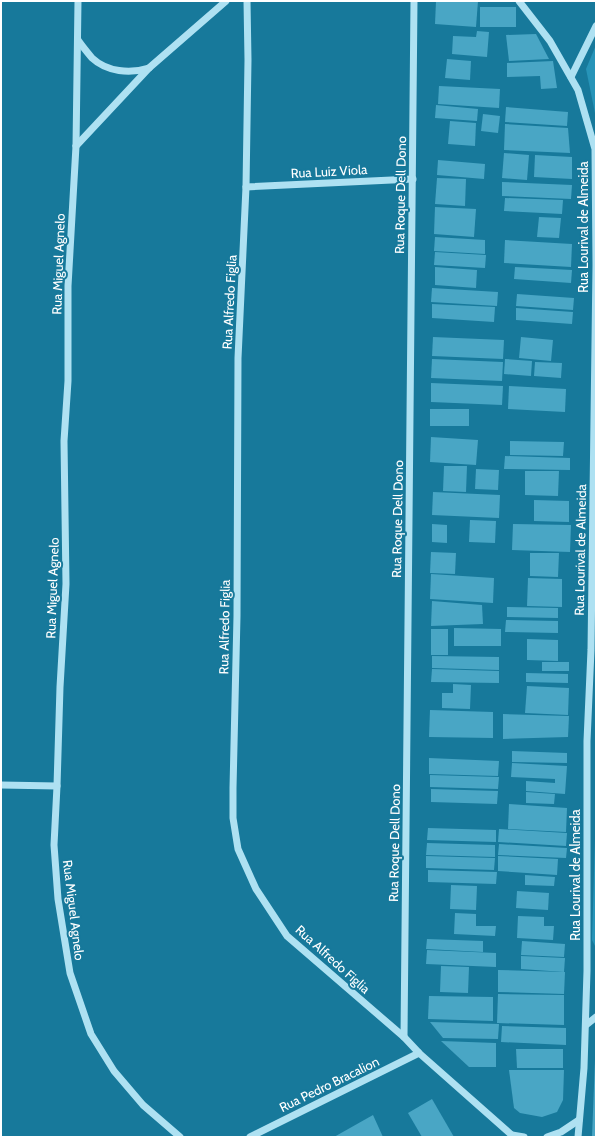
<svg xmlns="http://www.w3.org/2000/svg" width="597" height="1138" font-family="Cabin,sans-serif">
  <style>
    .green { fill: #2794b8 }
    .building { fill: #49a6c5 }
    .lines { fill: none; stroke-linecap: round; stroke-linejoin: round }
    .minor { stroke: #aee1f2; stroke-width: 7 }
    .labels { text-anchor: middle; dominant-baseline: central; stroke-width: 4; stroke-linejoin: round; paint-order: stroke }
    .street-label { font-size: 13px; fill: #fff; stroke: #17799b }
  </style>
  <rect width="100%" height="100%" fill="#17799b"/>
  <g class="green">
    <polygon points="596,45 596,118 586,69"/>
    <polygon points="596,805 596,948 592,940"/>
  </g>
  <g class="building">
    <polygon points="436,1 478,1 476,27 435,24"/>
    <rect x="480" y="7" width="36" height="20"/>
    <polygon points="477,31 489,32 487,57 452,54 453,36 476,37"/>
    <polygon points="536,34 549,59 509,61 506,35"/>
    <polygon points="447,59 471,61 470,80 445,78"/>
    <polygon points="553,61 557,88 541,89 540,76 507,77 507,63"/>
    <polygon points="439,86 500,89 499,108 438,104"/>
    <polygon points="436,105 478,109 477,121 435,118"/>
    <polygon points="506,107 568,112 567,126 505,122"/>
    <polygon points="483,114 500,116 498,133 481,131"/>
    <polygon points="450,121 476,123 475,146 448,144"/>
    <polygon points="505,124 568,128 570,153 504,150"/>
    <polygon points="504,153 529,155 527,180 502,178"/>
    <polygon points="535,155 572,157 572,179 534,177"/>
    <polygon points="438,160 485,164 484,179 437,175"/>
    <polygon points="437,178 466,179 465,206 435,204"/>
    <polygon points="502,182 572,185 571,199 502,196"/>
    <polygon points="505,198 563,200 562,214 504,211"/>
    <polygon points="435,207 476,209 474,237 434,234"/>
    <polygon points="539,217 561,218 559,238 537,237"/>
    <polygon points="435,237 485,240 485,254 434,251"/>
    <polygon points="505,240 572,244 571,267 504,263"/>
    <polygon points="435,252 486,255 485,268 434,265"/>
    <polygon points="435,267 477,270 476,288 435,285"/>
    <polygon points="515,267 572,270 571,283 514,279"/>
    <polygon points="432,288 498,292 497,306 431,302"/>
    <polygon points="517,294 574,298 573,310 516,306"/>
    <polygon points="432,304 495,307 494,322 432,318"/>
    <polygon points="516,308 573,312 572,324 516,320"/>
    <polygon points="433,337 504,340 503,359 432,356"/>
    <polygon points="521,337 553,340 551,361 519,358"/>
    <polygon points="432,359 503,362 502,381 431,378"/>
    <polygon points="505,359 532,361 531,376 504,374"/>
    <polygon points="535,362 562,363 561,378 534,376"/>
    <polygon points="431,383 503,386 502,405 431,402"/>
    <polygon points="509,386 566,389 565,412 508,409"/>
    <rect x="430" y="409" width="39" height="17"/>
    <polygon points="431,437 478,440 476,465 430,462"/>
    <polygon points="510,441 564,442 563,456 510,455"/>
    <polygon points="505,456 570,458 570,470 504,469"/>
    <polygon points="444,466 467,466 466,492 443,491"/>
    <polygon points="476,469 499,470 498,490 475,489"/>
    <polygon points="525,471 559,471 558,496 525,495"/>
    <polygon points="433,492 500,495 499,518 432,515"/>
    <polygon points="534,500 569,501 569,522 534,521"/>
    <polygon points="470,520 496,521 495,543 469,542"/>
    <polygon points="432,524 447,525 447,543 432,542"/>
    <polygon points="513,524 571,525 570,552 512,550"/>
    <polygon points="431,552 456,553 455,574 430,573"/>
    <polygon points="530,553 559,553 558,577 530,576"/>
    <polygon points="431,574 494,578 493,603 430,599"/>
    <polygon points="528,578 562,579 562,607 527,606"/>
    <polygon points="432,601 482,605 483,624 431,626"/>
    <polygon points="507,607 558,608 558,618 507,617"/>
    <polygon points="506,620 558,621 558,633 505,632"/>
    <polygon points="454,628 501,629 501,646 454,646"/>
    <rect x="431" y="629" width="17" height="26"/>
    <polygon points="527,639 558,640 558,661 527,660"/>
    <polygon points="432,656 499,657 499,670 432,668"/>
    <rect x="542" y="662" width="27" height="9"/>
    <polygon points="432,669 499,671 499,683 431,682"/>
    <polygon points="526,673 568,674 568,683 526,682"/>
    <polygon points="453,684 471,685 470,709 442,708 442,693 453,693"/>
    <polygon points="527,686 569,688 568,715 525,713"/>
    <polygon points="430,710 493,712 493,738 429,737"/>
    <polygon points="503,714 569,716 568,737 503,739"/>
    <polygon points="512,751 567,753 567,763 512,762"/>
    <polygon points="429,758 499,761 498,776 429,774"/>
    <polygon points="512,763 567,766 565,794 526,791 526,781 555,783 555,779 511,777"/>
    <polygon points="430,775 499,777 498,789 430,787"/>
    <polygon points="431,789 498,791 497,804 431,802"/>
    <polygon points="526,792 555,794 554,804 526,803"/>
    <polygon points="509,804 567,808 566,832 508,829"/>
    <polygon points="428,828 496,830 496,842 427,840"/>
    <polygon points="499,829 567,833 566,846 498,842"/>
    <polygon points="427,843 495,845 495,857 426,855"/>
    <polygon points="499,844 567,848 566,858 498,855"/>
    <polygon points="426,856 495,858 494,870 426,868"/>
    <polygon points="498,856 558,859 557,875 498,871"/>
    <polygon points="428,870 497,872 496,884 428,882"/>
    <polygon points="525,875 555,877 554,886 525,885"/>
    <polygon points="451,885 477,886 476,910 450,909"/>
    <polygon points="517,891 549,893 548,910 516,908"/>
    <polygon points="455,913 476,914 476,926 496,926 495,936 454,934"/>
    <polygon points="518,916 544,917 544,926 554,926 553,940 517,938"/>
    <polygon points="427,939 483,941 483,952 426,949"/>
    <polygon points="522,941 565,944 564,957 521,955"/>
    <polygon points="427,950 496,953 496,967 426,964"/>
    <polygon points="521,956 565,958 564,972 521,969"/>
    <polygon points="441,966 469,967 468,993 440,992"/>
    <polygon points="498,970 565,972 564,994 498,992"/>
    <polygon points="498,994 564,995 564,1025 497,1023"/>
    <polygon points="429,996 493,997 493,1021 428,1019"/>
    <polygon points="430,1022 499,1024 498,1039 443,1038"/>
    <polygon points="502,1026 566,1028 566,1045 501,1042"/>
    <polygon points="441,1041 496,1043 496,1067 469,1067"/>
    <polygon points="516,1049 563,1049 563,1068 517,1068"/>
    <polygon points="595,1060 596,1060 596,1137 592,1137"/>
    <polygon points="509,1070 564,1070 563,1100 557,1112 542,1117 520,1113 514,1108"/>
    <polygon points="432,1099 454,1137 422,1137 408,1113"/>
    <polygon points="373,1115 383,1137 334,1137"/>
  </g>
  <g class="lines">
    <g class="minor">
      <polyline points="78,1 76,146 68,286 68,381 64,441 66,584 60,687 57,786 54,845 58,899 70,973 91,1034 114,1071 143,1105 180,1137"/>
      <polyline points="247,1 248,60 246,187 238,358 237,616 233,788 233,818 238,849 256,889 287,936 404,1037 419,1053 514,1137"/>
      <polyline points="519,1 550,41 578,90 595,149 596,265 591,650 587,741 587,971 584,1068 578,1137"/>
      <path d="M78,40c4,6 9,12 14,18 15,14 38,16 57,10"/>
      <polyline points="571,77 596,26"/>
      <polyline points="76,146 149,68 226,1"/>
      <polyline points="246,187 413,179"/>
      <polyline points="1,785 57,786"/>
      <polyline points="586,1025 596,1017"/>
      <polyline points="404,1037 414,1"/>
      <polyline points="512,1135 524,1137"/>
      <polyline points="250,1137 419,1053"/>
      <polyline points="547,1137 561,1132 579,1120"/>
    </g>
  </g>
  <g class="labels">
    <g class="street-label">
      <text transform="translate(329 171) rotate(-3)">Rua Luiz Viola</text>
      <text transform="translate(400 195) rotate(-89)">Rua Roque Dell Dono</text>
      <text transform="translate(583 227) rotate(-90)">Rua Lourival de Almeida</text>
      <text transform="translate(58 264) rotate(-88)">Rua Miguel Agnelo</text>
      <text transform="translate(229 302) rotate(-87)">Rua Alfredo Figlia</text>
      <text transform="translate(397 519) rotate(-89)">Rua Roque Dell Dono</text>
      <text transform="translate(580 550) rotate(-89)">Rua Lourival de Almeida</text>
      <text transform="translate(52 588) rotate(-88)">Rua Miguel Agnelo</text>
      <text transform="translate(224 627) rotate(-89)">Rua Alfredo Figlia</text>
      <text transform="translate(394 843) rotate(-89)">Rua Roque Dell Dono</text>
      <text transform="translate(575 875) rotate(-90)">Rua Lourival de Almeida</text>
      <text transform="translate(74 910) rotate(83)">Rua Miguel Agnelo</text>
      <text transform="translate(333 959) rotate(42)">Rua Alfredo Figlia</text>
      <text transform="translate(329 1084) rotate(-26)">Rua Pedro Bracalion</text>
    </g>
  </g>
  <rect width="597" height="1138" fill="none" stroke="#ffffff" stroke-width="4"/>
</svg>
